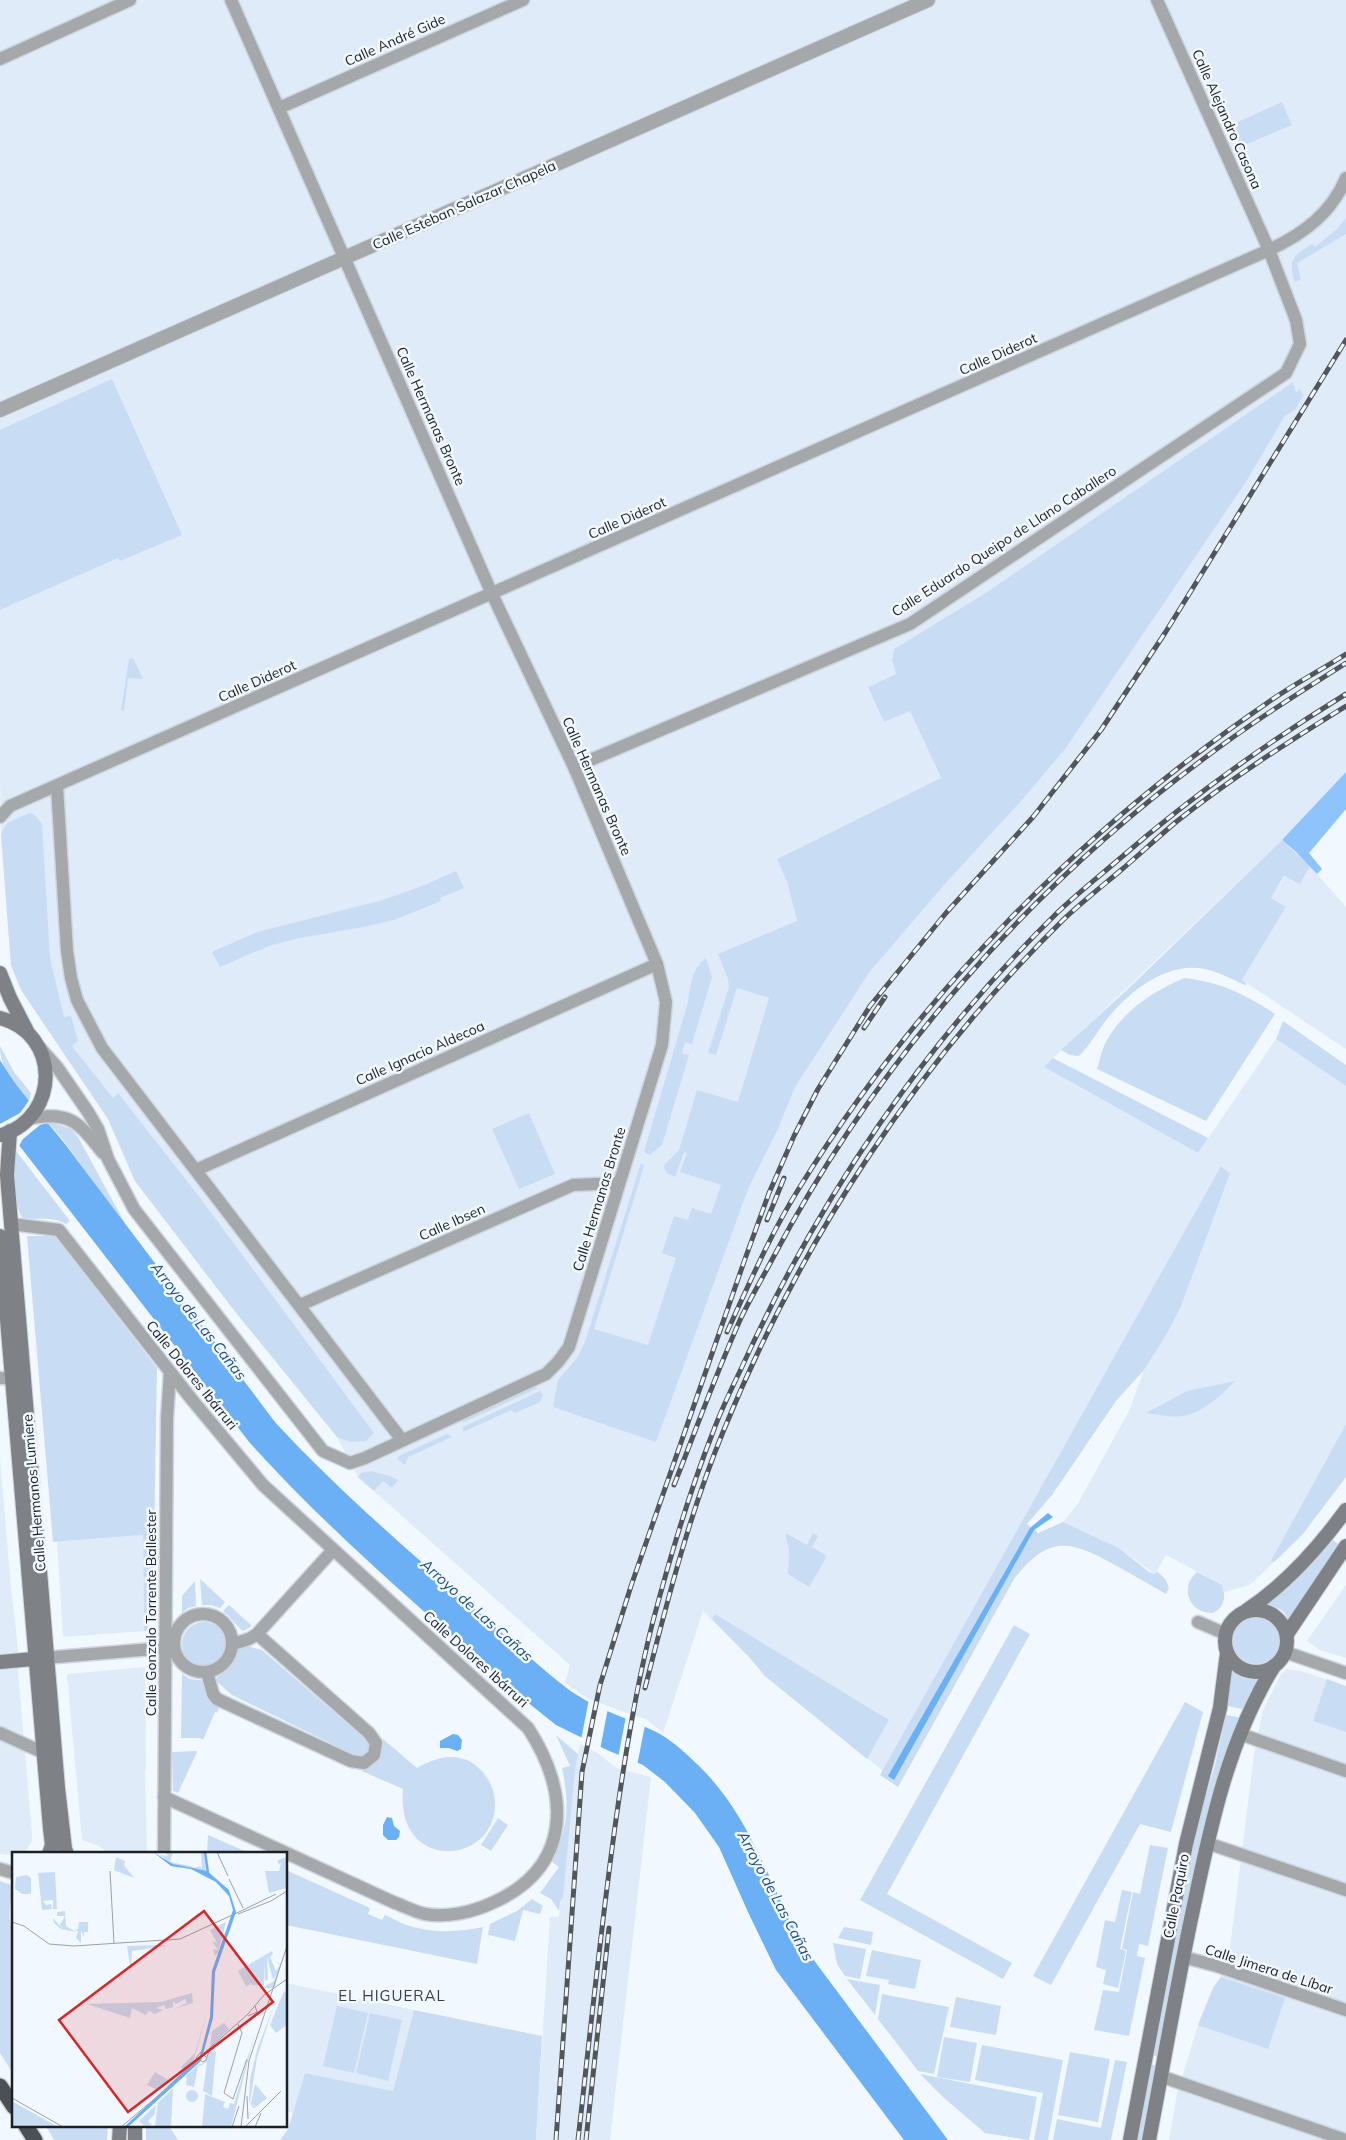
<svg xmlns="http://www.w3.org/2000/svg" width="1346" height="2140" font-family="Mulish,sans-serif">
  <style>
    .built { fill: #dfebf8; fill-rule: evenodd }
    .green { fill: #c8ddf4 }
    .forest { fill: #8ec3fc }
    .water { fill: #6baff5 }
    .pier { fill: #f1f8ff }
    .lines { fill: none; stroke-linecap: round; stroke-linejoin: round }
    .minor-casing { stroke: #cfd5dc; stroke-width: 15 }
    .tertiary-casing { stroke: #cfd5dc; stroke-width: 16 }
    .secondary-casing { stroke: #cfd5dc; stroke-width: 16 }
    .motorway-casing { stroke: #cfd5dc; stroke-width: 18 }
    .minor { stroke: #a5a8ab; stroke-width: 12 }
    .tertiary { stroke: #a5a8ab; stroke-width: 14 }
    .secondary { stroke: #7e8286; stroke-width: 14 }
    .motorway { stroke: #4b5056; stroke-width: 15 }
    .rail-casing { stroke: #52565a; stroke-width: 5 }
    .rail { stroke: #f1f8ff; stroke-width: 3; stroke-dasharray: 9; stroke-linecap: butt }
    .labels { text-anchor: middle; dominant-baseline: central; stroke-width: 5; stroke-linejoin: round; paint-order: stroke }
    .street-label { font-size: 14px; fill: #1d2022; stroke: #f1f8ff }
    .water-label { font-size: 15px; font-style: italic; fill: #1d4c79; stroke: #f1f8ff }
    .neighbourhood-label { font-size: 15px; letter-spacing: 1px; fill: #3a3f45; stroke: #f1f8ff }
    .inset-river { fill: none; stroke: #6baff5; stroke-width: 2.5 }
    .inset-road { fill: none; stroke: #9ca2a7; stroke-width: 1 }
    .view { fill: #d62828; fill-opacity: 0.15; stroke: #d62828; stroke-width: 2.5 }
    .inset-edge { fill: none; stroke: #1d2022; stroke-width: 2.5 }
  </style>
  <rect width="100%" height="100%" fill="#f1f8ff"/>
  <g class="built">
    <path d="M0,0h1346v772l-64,68 -238,227 154,86 78,-114 70,47v391l-44,58 -52,50 -26,7 -2,-7 -56,-30 -11,19 -36,-26 -56,-26 14,-17 52,-94 15,-41 36,-61 50,-134 -9,-9 -338,605 -118,-95 -16,-19 -46,-46 -40,122 -17,-14 -25,-8 -32,-12 -24,-16 5,-18 -212,-188 -21,-40 -104,-128 -98,-128 -27,-62 -87,-129 -10,-25 -10,-131 -1,-62zM1293,382l3,10 4,-3 4,6 -9,15 -10,6 -39,66 -180,266 -43,51 -78,85 -76,89 -29,44 -43,-96 -10,-39 -10,-23 164,-80 -31,-69 -42,-22 28,-14 -4,-14 2,-11 93,-57z"/>
    <polygon points="1310,866 1346,907 1346,1049 1242,980 1286,907 1271,898 1285,876 1300,884"/>
    <polygon points="0,1459 11,1588 18,1648 18,1672 32,1833 32,1841 27,1849 20,1854 11,1855 0,1854"/>
    <polygon points="143,1535 144,1631 63,1637 57,1542"/>
    <polygon points="1346,1585 1346,1658 1320,1650 1307,1641"/>
    <polygon points="145,1667 146,1770 145,1771 147,1854 109,1854 99,1846 82,1840 67,1674"/>
    <polygon points="1287,1669 1301,1671 1346,1686 1346,2140 1169,2140 1177,2094 1198,2025 1213,1988 1221,1977 1229,1956 1254,1754 1263,1710 1281,1674"/>
    <polygon points="580,1744 599,1754 616,1768 651,1777 610,2140 536,2140 550,1917 559,1917 575,1771"/>
    <polygon points="286,1983 414,2010 393,2091 305,2073 293,2113 286,2111"/>
  </g>
  <g class="green">
    <polygon points="1282,102 1292,125 1240,147 1231,125"/>
    <path d="M1346,218v16l-49,29 4,16 -6,3c-8,-22 -1,-27 17,-38l3,3 22,-18z"/>
    <polygon points="112,379 182,535 120,561 118,558 0,610 0,430"/>
    <polygon points="1293,382 1296,392 1300,389 1304,395 1295,410 1285,416 1246,482 1066,748 1023,799 945,884 869,973 795,1087 777,1131 748,1189 656,1442 553,1407 558,1380 577,1358 585,1342 641,1163 644,1166 594,1329 648,1345 676,1258 662,1253 674,1216 688,1220 692,1208 711,1214 721,1185 680,1172 687,1153 684,1152 675,1177 667,1173 664,1168 665,1164 679,1150 697,1090 738,1102 769,998 737,988 716,1055 708,1053 729,987 728,979 718,954 797,921 787,882 777,859 941,778 910,711 884,722 868,687 896,674 892,660 894,649 987,592"/>
    <polygon points="133,658 143,679 128,678 124,711 121,710 129,659"/>
    <polygon points="30,813 35,815 42,824 50,958 64,1017 71,1016 78,1041 72,1046 113,1098 118,1093 201,1199 374,1433 366,1441 350,1442 337,1437 233,1309 135,1181 108,1119 21,990 11,965 1,834 8,822"/>
    <path d="M1282,840l28,26 -10,18 -16,-8 -13,22 15,9 -44,73 5,4 -2,1c-12,-5 -24,-12 -36,-15 -40,-11 -78,20 -102,49 -10,13 -17,26 -28,37l-9,-1 -9,-5 68,-62z"/>
    <polygon points="456,871 464,888 440,898 441,901 394,920 364,927 299,938 269,946 220,967 212,952 257,932 383,900 422,886"/>
    <path d="M706,958l6,19 -20,67 -7,-2 -3,11 7,2 -27,90 -12,10 -6,-3 44,-150c2,-16 4,-34 18,-44z"/>
    <path d="M1184,978c36,4 61,16 91,36l-69,107 -109,-52c3,-9 5,-21 10,-29 17,-30 47,-49 77,-62z"/>
    <polygon points="1283,1021 1346,1065 1346,1086 1276,1039"/>
    <path d="M0,1046l14,26 17,21 -2,9c-14,-18 -29,-32 -29,-56z"/>
    <polygon points="1053,1058 1208,1138 1198,1153 1044,1067"/>
    <polygon points="529,1113 555,1174 519,1189 492,1129"/>
    <polygon points="50,1122 71,1129 78,1137 128,1229 60,1136 48,1123"/>
    <path d="M16,1151l54,70 -4,3c-13,-8 -28,-4 -43,-6 -10,-11 -11,-53 -7,-67z"/>
    <path d="M1221,1166l9,8 -50,135 -14,26 -22,35 -28,31 -64,94 -25,29 11,9 25,-11 56,26 30,24 6,2 2,-3 9,9 3,8 -3,6c-17,-10 -35,-20 -53,-30 -45,-25 -65,-28 -99,15l-116,208 -18,-12z"/>
    <polygon points="27,1236 55,1236 157,1368 153,1604 148,1605 148,1631 144,1631 143,1535 53,1542"/>
    <path d="M1235,1381c-13,14 -34,33 -53,35 -12,2 -25,-2 -36,-3l41,-22z"/>
    <polygon points="535,1387 538,1388 463,1423 463,1419"/>
    <polygon points="540,1391 543,1395 540,1402 515,1413 511,1410 463,1432 463,1427"/>
    <polygon points="1346,1424 1346,1477 1302,1535 1274,1562 1271,1561"/>
    <polygon points="447,1434 452,1437 408,1457 405,1465 397,1459 399,1456"/>
    <polygon points="371,1471 390,1476 398,1480 392,1488 383,1481 374,1491 358,1477 361,1473"/>
    <polygon points="785,1533 807,1545 813,1533 818,1536 812,1547 825,1555 826,1558 809,1587 788,1574 789,1550"/>
    <polygon points="1331,1538 1339,1545 1290,1622 1283,1611 1267,1603"/>
    <path d="M1197,1572l25,13c4,12 3,22 -9,28 -24,1 -34,-26 -16,-41z"/>
    <polygon points="200,1579 225,1602 220,1608 211,1605 202,1605"/>
    <polygon points="195,1581 196,1606 188,1608 182,1613 182,1596"/>
    <path d="M229,1605l23,21 -9,5c-8,-6 -12,-14 -20,-20z"/>
    <polygon points="715,1614 889,1720 867,1759 765,1676 749,1657 712,1619"/>
    <circle cx="1256" cy="1640" r="24"/>
    <circle cx="204" cy="1644" r="22"/>
    <polygon points="1014,1625 1030,1634 887,1894 1012,1963 1003,1979 860,1900"/>
    <polygon points="246,1646 262,1650 370,1743 371,1749 361,1758 232,1695 215,1680 232,1663 239,1647"/>
    <polygon points="1231,1671 1247,1679 1259,1680 1246,1710 1228,1706"/>
    <polygon points="182,1674 190,1679 205,1681 220,1706 217,1713 215,1712 203,1740 200,1738 181,1738"/>
    <polygon points="1327,1679 1346,1686 1346,1732 1313,1721"/>
    <polygon points="1185,1702 1203,1712 1171,1832 1140,1824 1051,1985 1033,1976"/>
    <polygon points="1226,1715 1243,1718 1159,2057 1152,2055 1191,1848 1215,1765"/>
    <path d="M556,1735l22,19 -3,17 -12,126 -3,5 -1,9 -8,-12 -11,-6 19,-26 -7,-5c16,-34 18,-57 10,-94l8,-2z"/>
    <path d="M383,1739l34,29c17,-10 38,-17 57,-4 12,9 21,23 21,39 1,63 -100,70 -92,-14l-41,-18c18,-10 19,-12 21,-32z"/>
    <polygon points="196,1751 197,1752 178,1793 173,1791 172,1752"/>
    <polygon points="498,1818 508,1825 491,1851 481,1845"/>
    <polygon points="208,1835 249,1853 250,1854 207,1854"/>
    <polygon points="1150,1845 1168,1848 1148,1946 1139,1944 1137,1956 1145,1958 1129,2036 1094,2030 1103,1990 1119,1992 1127,1950 1122,1949 1133,1892 1140,1894"/>
    <path d="M286,1870l84,38 -2,6 14,6 3,-5c9,4 19,10 28,12 23,6 48,5 70,0l-6,37 -191,-39z"/>
    <path d="M0,1881l11,4c2,17 -6,33 3,49v141l-14,-22z"/>
    <polygon points="1122,1890 1132,1892 1120,1949 1126,1951 1118,1988 1103,1984 1106,1970 1096,1967 1105,1920 1115,1922"/>
    <polygon points="532,1899 543,1906 540,1914 523,1910 515,1941 488,1935 490,1924 517,1911"/>
    <polygon points="844,1927 873,1932 871,1945 838,1938"/>
    <polygon points="833,1943 866,1949 860,1979 845,1976 837,1964"/>
    <polygon points="872,1950 921,1960 915,1989 888,1984 889,1980 866,1976"/>
    <polygon points="1221,1977 1285,1998 1268,2049 1198,2025 1213,1988"/>
    <polygon points="847,1979 880,1985 875,2015"/>
    <polygon points="882,1994 949,2007 934,2074 918,2071 878,2019"/>
    <polygon points="956,1997 1001,2006 996,2035 950,2027"/>
    <polygon points="337,2006 368,2013 354,2073 323,2066"/>
    <polygon points="414,2010 542,2036 536,2140 280,2140 288,2129 305,2073 393,2091"/>
    <polygon points="370,2013 402,2020 388,2081 356,2073"/>
    <polygon points="944,2037 977,2043 970,2082 937,2077"/>
    <polygon points="982,2045 1063,2060 1048,2140 1034,2140 1043,2093 975,2080"/>
    <polygon points="1070,2052 1110,2059 1098,2122 1058,2115"/>
    <polygon points="1115,2060 1127,2062 1111,2140 1053,2140 1057,2119 1101,2128"/>
    <polygon points="1150,2064 1157,2066 1143,2140 1136,2140"/>
    <polygon points="920,2074 1037,2097 1029,2140 985,2133 944,2098"/>
    <polygon points="46,2126 108,2126 107,2140 54,2140"/>
    <polygon points="146,2126 169,2126 178,2140 146,2140"/>
  </g>
  <polygon class="forest" points="1346,772 1346,809 1309,853 1322,869 1317,874 1295,851 1282,840"/>
  <g class="water">
    <path d="M0,1060c20,35 50,63 74,96 67,89 134,177 201,266 56,61 119,116 182,171 36,31 70,64 107,93 29,23 65,32 96,48 16,9 32,25 44,37 51,53 66,119 103,180l141,189h-44l-128,-170 -28,-58 -29,-65 -24,-34 -30,-31 -22,-17 -36,-15 -51,-25 -25,-20c-96,-84 -195,-167 -281,-262l-228,-294 -22,-26z"/>
    <polygon points="1048,1513 1053,1517 1034,1530 894,1780 888,1776 1030,1528"/>
    <polygon points="453,1734 458,1735 462,1740 461,1749 457,1751 449,1748 440,1748 440,1741"/>
    <polygon points="387,1817 392,1818 394,1826 400,1831 399,1837 396,1840 388,1840 383,1835 383,1825"/>
  </g>
  <g class="pier">
    <polygon points="30,1099 50,1122 40,1125 23,1139 18,1148 0,1127 0,1124 20,1113"/>
    <polygon points="589,1699 608,1708 600,1750 581,1740"/>
    <polygon points="626,1716 645,1725 637,1766 618,1758"/>
  </g>
  <g class="lines">
    <defs>
      <g id="minor">
        <polyline points="0,59 130,0"/>
        <polyline points="279,108 523,0"/>
        <polyline points="574,767 910,624 1286,373 1300,344 1296,320 1269,250 1157,0"/>
        <polyline points="57,786 67,951 71,978 77,1000 102,1048 402,1440"/>
        <path d="M0,817l10,-11 79,-35 1180,-521c34,-16 62,-36 77,-72"/>
        <polyline points="40,1048 57,1067 88,1112 98,1129 108,1159 134,1209 323,1451 350,1463 365,1458 546,1374 558,1362 569,1347 662,1045 666,1002 657,964 574,767 492,594 231,0"/>
        <path d="M31,1118c40,-7 48,5 72,35"/>
        <polyline points="196,1170 657,964"/>
        <path d="M11,1224l48,6 134,171 70,84 265,243c43,66 44,140 -36,175 -19,9 -45,15 -67,11 -10,-2 -21,-8 -32,-12l-229,-105"/>
        <polyline points="300,1305 573,1185 619,1183"/>
        <polyline points="0,1378 22,1379"/>
        <circle cx="203" cy="1643" r="29"/>
        <polyline points="1198,1622 1226,1634"/>
        <polyline points="233,1644 249,1639 257,1634 333,1550"/>
        <polyline points="1285,1652 1346,1673"/>
        <polyline points="44,1658 165,1648 173,1645"/>
        <polyline points="207,1672 213,1694 217,1699 351,1761 364,1763 374,1755 376,1743 369,1733 257,1634"/>
        <polyline points="0,1733 44,1753"/>
        <polyline points="1240,1734 1346,1771"/>
        <polyline points="1207,1843 1346,1890"/>
        <polyline points="164,1854 167,1418 170,1372"/>
        <polyline points="0,1869 14,1873"/>
        <polyline points="1183,1957 1217,1966 1346,2010"/>
        <polyline points="1160,2076 1346,2140"/>
      </g>
      <polyline id="tertiary" points="0,410 928,0"/>
      <g id="secondary">
        <polyline points="0,973 10,998 27,1031"/>
        <path d="M0,1018c60,15 61,98 2,117"/>
        <polyline points="10,1131 7,1175 58,1788 65,1849 67,1854"/>
        <polyline points="0,1236 50,1828 52,1845 49,1854"/>
        <path d="M1247,1610c38,-25 72,-63 99,-100"/>
        <circle cx="1256" cy="1641" r="31"/>
        <polyline points="1287,1634 1346,1546"/>
        <polyline points="0,1662 44,1658"/>
        <polyline points="119,2140 120,2126"/>
        <polyline points="135,2140 135,2126"/>
        <polyline points="1130,2140 1186,1844 1220,1708 1227,1653"/>
        <path d="M1149,2140c15,-78 28,-157 45,-235 17,-82 35,-166 80,-239"/>
      </g>
      <g id="motorway">
        <polyline points="0,2086 14,2107"/>
        <polyline points="26,2126 35,2140"/>
      </g>
    </defs>
    <use href="#minor" class="minor-casing"/>
    <use href="#tertiary" class="tertiary-casing"/>
    <use href="#secondary" class="secondary-casing"/>
    <use href="#motorway" class="motorway-casing"/>
    <use href="#minor" class="minor"/>
    <use href="#tertiary" class="tertiary"/>
    <use href="#secondary" class="secondary"/>
    <use href="#motorway" class="motorway"/>
    <defs>
      <g id="rail">
        <polyline points="864,1028 885,997"/>
        <polyline points="767,1220 784,1178"/>
        <path d="M727,1332c22,-48 43,-97 71,-142 121,-196 283,-360 472,-489 24,-17 51,-31 76,-47"/>
        <path d="M674,1485c22,-55 42,-112 67,-167 10,-21 22,-41 33,-62 102,-193 253,-366 428,-496 46,-35 95,-66 144,-97"/>
        <path d="M645,1688c22,-86 44,-173 78,-256 77,-190 194,-368 340,-512 18,-17 38,-33 57,-49 19,-16 37,-33 56,-49 54,-43 112,-80 170,-116"/>
        <polyline points="556,2140 582,1772 600,1685 631,1586 745,1259 769,1193 794,1136 818,1089 870,1006 946,913 1033,817 1101,730 1165,633 1346,340"/>
        <path d="M578,2140c11,-97 21,-194 34,-291 10,-76 22,-154 41,-228 17,-64 36,-128 60,-189 8,-22 18,-42 28,-63 77,-170 184,-327 317,-457 19,-18 39,-34 59,-51 72,-63 148,-117 229,-167"/>
        <polyline points="586,2140 609,1928"/>
      </g>
    </defs>
    <use href="#rail" class="rail-casing"/>
    <use href="#rail" class="rail"/>
  </g>
  <g class="labels">
    <g class="street-label">
      <text transform="translate(395 40) rotate(-24)">Calle André Gide</text>
      <text transform="translate(1227 119) rotate(66)">Calle Alejandro Casona</text>
      <text transform="translate(464 205) rotate(-24)">Calle Esteban Salazar Chapela</text>
      <text transform="translate(998 354) rotate(-24)">Calle Diderot</text>
      <text transform="translate(431 416) rotate(66)">Calle Hermanas Bronte</text>
      <text transform="translate(627 518) rotate(-24)">Calle Diderot</text>
      <text transform="translate(1004 541) rotate(-33)">Calle Eduardo Queipo de Llano Caballero</text>
      <text transform="translate(257 681) rotate(-24)">Calle Diderot</text>
      <text transform="translate(597 786) rotate(66)">Calle Hermanas Bronte</text>
      <text transform="translate(420 1053) rotate(-24)">Calle Ignacio Aldecoa</text>
      <text transform="translate(599 1199) rotate(-73)">Calle Hermanas Bronte</text>
      <text transform="translate(452 1222) rotate(-24)">Calle Ibsen</text>
      <text transform="translate(192 1375) rotate(51)">Calle Dolores Ibárruri</text>
      <text transform="translate(34 1493) rotate(-95)">Calle Hermanos Lumiere</text>
      <text transform="translate(151 1613) rotate(-90)">Calle Gonzalo Torrente Ballester</text>
      <text transform="translate(476 1659) rotate(42)">Calle Dolores Ibárruri</text>
      <text transform="translate(1176 1896) rotate(-79)">Calle Paquiro</text>
      <text transform="translate(1269 1969) rotate(18)">Calle Jimera de Líbar</text>
    </g>
    <g class="water-label">
      <text transform="translate(199 1321) rotate(52)">Arroyo de Las Cañas</text>
      <text transform="translate(477 1610) rotate(42)">Arroyo de Las Cañas</text>
      <text transform="translate(776 1896) rotate(62)">Arroyo de Las Cañas</text>
    </g>
    <g class="neighbourhood-label">
      <text x="392" y="1995">EL HIGUERAL</text>
    </g>
  </g>
  <g transform="translate(12 1852)">
    <rect width="275" height="275" fill="#f1f8ff"/>
    <path d="M153,0h8l-3,10 21,4 4,2 5,-2 2,4 -1,-18h3l2,21 -33,-9 -13,-9 8,1zM104,5l9,4 -1,4 10,13 -20,-8zM275,5l-1,31 -17,5 -4,-22h14l2,-8 -3,1v-4zM43,20l2,37h-4v-9l-10,1 3,4 5,-1 1,5 -10,1 -4,-37zM15,23l4,3v16h-9l-7,-5 1,-12zM53,59l1,15 10,6 -15,-3 -7,-6 -1,-5 8,9 2,1 -3,-3 5,-9h-8v-4zM67,70h9v10h-4v5l-3,-7v13l-5,-5 2,-7 -4,-1 4,-1zM214,70l-8,31 -3,3 -2,-7 5,1 -6,-9 5,2 -7,-13zM115,94l34,-1 7,1 -36,5 -1,21zM260,99l1,3 -3,3 6,14 4,-6 -4,-3 4,2 3,-8 -8,30 -6,3 -5,-2 10,-6 4,-9 -5,8 -6,-24 1,23 -3,2 -1,-21v25h-12l-3,-7 2,6 -5,2 -8,-15zM272,139l3,3v31l-11,8 -6,-8zM180,141l1,10 -19,6 13,-6 -2,-4 -9,5 -3,-3v6l-7,2 -2,-4 -8,3 7,2 -8,4 -6,-3 -3,4 -14,-7 -2,10 -43,-14 74,-2zM262,153l-17,53 -7,44 6,6h-3l-4,-7 1,-22 7,-29zM195,161l-13,47 -11,9 -2,-2 14,-14zM219,166l-7,5 5,6 -19,18 2,-16zM243,181l-24,94h-29l3,-33 20,8 -2,5 5,2 2,-6 4,1zM203,194l-3,5h4l-4,45 -9,-5 4,-29 -5,3 -4,1 -4,21 -8,-2 1,-10 12,-11 5,-1 4,-11zM143,220l15,9 8,-7 -18,15 -2,1 -11,-5zM243,232l12,14 -11,9 -5,-4zM161,236l-2,39h-16l3,-24zM174 244a6 6 0 1 1 12 0a6 6 0 1 1-12 0ZM0,249l46,26h-46zM144,253l-1,9 -7,7 4,4 -7,2 -6,-6z" fill="#c8ddf4"/>
    <path d="M141,0l20,12 34,7 22,19 7,22 -21,60 -2,46 -12,43 -73,66h-4l76,-71 10,-39 2,-46 21,-61 -4,-14 -13,-14 -25,-13 -20,-3z" fill="#6baff5"/>
    <path class="inset-river" d="M193,0l3,21"/>
    <path class="inset-road" d="M205,0l11,24M98,19l4,72M217,27l14,29M229,59l35,-17M226,62l33,-13 16,-10M0,70l12,4 25,18 25,2 106,-7 61,-28M236,164l9,-4 -2,-6M226,172l4,9 -18,60 9,6 14,-40M192,201l44,-39 16,-19 23,-16M194,205l-5,-5 -5,6 7,4 3,-2 3,-9M235,244l1,23M0,246l51,29M109,275l77,-65M220,275l7,-21M229,275l8,-66 38,-115M233,275l36,-36M243,275l6,-14"/>
    <path class="view" d="M192,59l69,91 -145,110 -69,-92z"/>
    <rect width="275" height="275" class="inset-edge"/>
  </g>
</svg>
